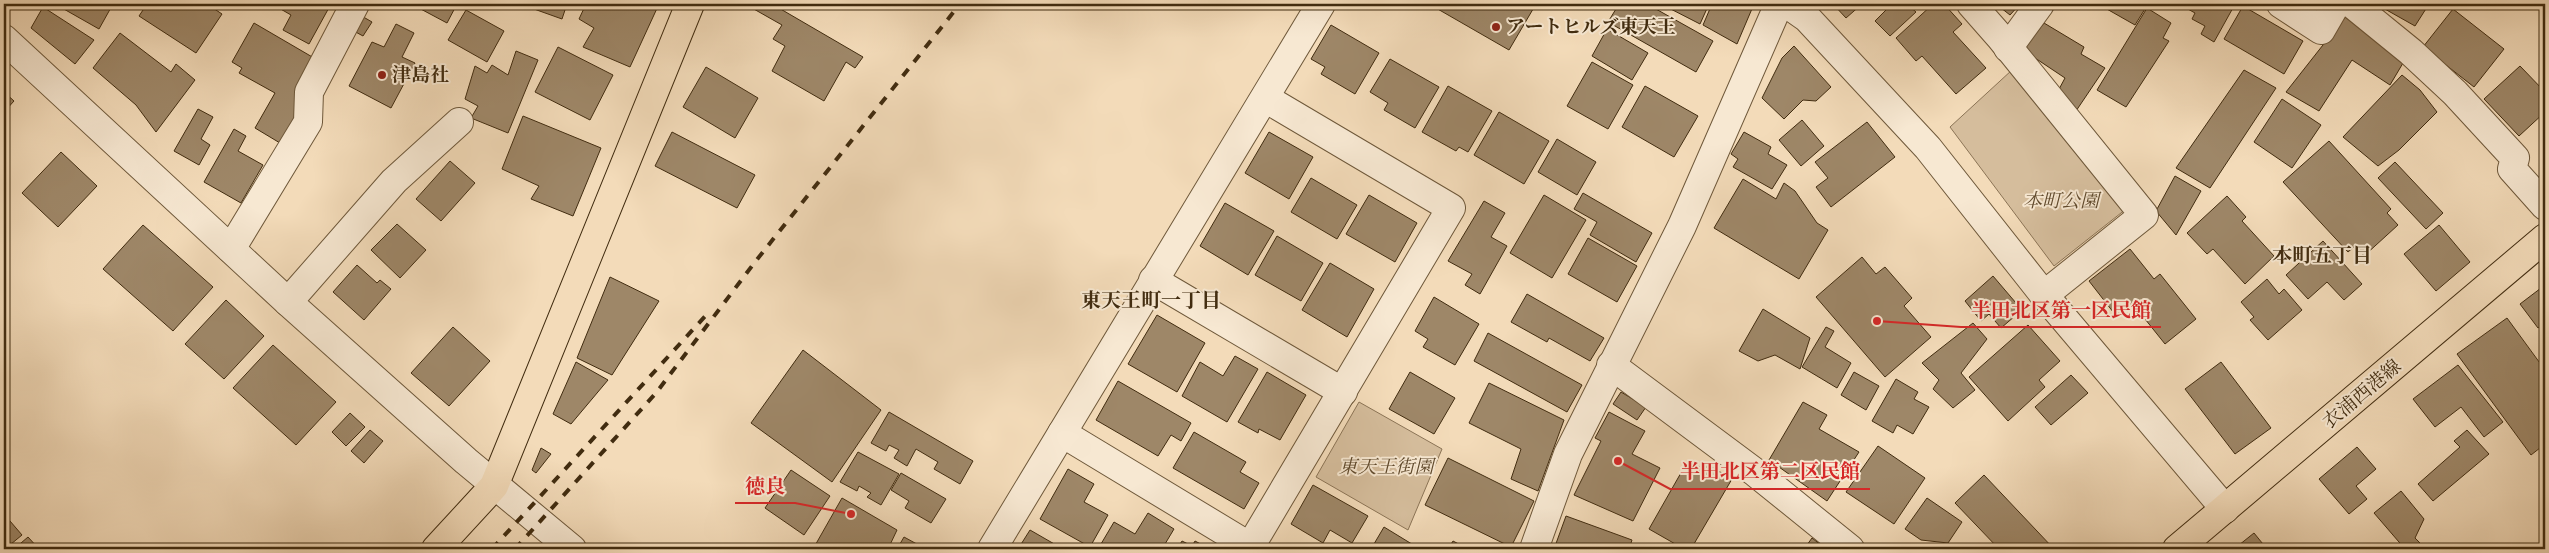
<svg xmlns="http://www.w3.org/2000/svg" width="2549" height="553" font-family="'IM FELL French Canon','Noto Serif JP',serif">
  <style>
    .green { fill: #d5bd9c; stroke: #8b7456 }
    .building { fill: #9e8768; stroke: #412c10 }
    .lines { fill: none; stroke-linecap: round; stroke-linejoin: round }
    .minor-casing { stroke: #6e583a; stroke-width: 30 }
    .major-casing { stroke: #412c10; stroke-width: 30 }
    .minor { stroke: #f7e8d2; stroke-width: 28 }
    .major { stroke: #f3dbb9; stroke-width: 28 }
    .rail { stroke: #412c10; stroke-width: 4; stroke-dasharray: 9 9; stroke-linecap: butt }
    .poi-dot { fill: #8f2418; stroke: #f7e8d2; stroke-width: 2 }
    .labels { text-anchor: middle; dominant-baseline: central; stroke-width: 4; stroke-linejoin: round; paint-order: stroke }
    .poi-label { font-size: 19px; font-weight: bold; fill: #412c10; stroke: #f7e8d2; text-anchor: start }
    .park-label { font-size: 19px; font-style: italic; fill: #5f492c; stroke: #f7e8d2 }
    .street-label { font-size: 19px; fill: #412c10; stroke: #f7e8d2 }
    .neighbourhood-label { font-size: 20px; font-weight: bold; fill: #412c10; stroke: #f7e8d2 }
    .leader { fill: none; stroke: #d62828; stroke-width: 2 }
    .callout-dot { fill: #d62828; stroke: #f7e8d2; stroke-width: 2 }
    .callout-label { font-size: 20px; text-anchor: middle; font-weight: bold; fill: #d62828; stroke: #f7e8d2; stroke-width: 4; stroke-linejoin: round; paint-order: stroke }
  </style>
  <rect width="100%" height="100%" fill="#f3dbb9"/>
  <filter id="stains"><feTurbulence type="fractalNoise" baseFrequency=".004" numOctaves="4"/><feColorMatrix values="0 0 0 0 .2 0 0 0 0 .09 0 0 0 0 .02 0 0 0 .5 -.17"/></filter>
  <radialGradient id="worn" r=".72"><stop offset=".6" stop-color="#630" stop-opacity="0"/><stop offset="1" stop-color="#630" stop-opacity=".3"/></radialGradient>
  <g class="green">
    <polygon points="2012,70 2126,209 2054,266 1950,127"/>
    <polygon points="1359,402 1442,449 1408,530 1316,477"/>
  </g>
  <g class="building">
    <polygon points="55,4 113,4 99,29"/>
    <polygon points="147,4 207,4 222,14 196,53 139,16"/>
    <polygon points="272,4 331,4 309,44 283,30 291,15"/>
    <polygon points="418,4 457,4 447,23 417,7"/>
    <polygon points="520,4 567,4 562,19"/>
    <polygon points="586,4 659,4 630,67 583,47 594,28 579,19"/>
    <polygon points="754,4 772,4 863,57 855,68 846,62 824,101 772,71 785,46 773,39 782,25 752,8"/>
    <polygon points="1429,4 1536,4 1509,50"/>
    <polygon points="1619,4 1647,4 1713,41 1696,72 1608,22"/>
    <polygon points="1661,4 1709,4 1700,24"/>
    <polygon points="1712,4 1754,4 1737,44 1703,25"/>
    <polygon points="1833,4 1862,4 1846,18"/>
    <polygon points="1892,4 1907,4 1916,12 1890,36 1875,21"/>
    <polygon points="1933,4 1944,4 1962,24 1953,32 1986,68 1956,94 1922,56 1916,61 1896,38"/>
    <polygon points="1996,4 2020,4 2010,15"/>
    <polygon points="2098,4 2148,4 2135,25"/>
    <polygon points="2179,4 2230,4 2234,6 2214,42 2201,34 2205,26 2192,19 2195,13"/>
    <polygon points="2376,4 2429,4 2415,26"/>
    <polygon points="2243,6 2303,41 2284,74 2224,39"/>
    <polygon points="43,7 94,40 75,64 31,28"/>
    <polygon points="2147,8 2171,23 2163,38 2169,41 2126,107 2097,90"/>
    <polygon points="2453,9 2504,49 2474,87 2423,47"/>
    <polygon points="466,10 504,31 487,62 448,40"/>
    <polygon points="360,15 372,22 363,36 352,30"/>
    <polygon points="2345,17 2406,58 2390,85 2352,60 2319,111 2286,92"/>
    <polygon points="254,23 314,58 296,90 301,119 280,143 255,128 275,93 239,73 242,68 232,62"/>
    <polygon points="2044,23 2084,47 2081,54 2105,68 2076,111 2058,91 2065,78 2023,50"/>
    <polygon points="396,24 414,33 402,57 415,63 391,108 349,86 372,42 384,47"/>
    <polygon points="1331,25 1379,53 1355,94 1321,74 1325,67 1311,59"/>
    <polygon points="1607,29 1648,53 1632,80 1592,56"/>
    <polygon points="120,33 171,72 176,64 195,80 156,132 136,105 93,68"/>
    <polygon points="1794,46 1831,87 1816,101 1803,100 1784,119 1762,98 1782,58"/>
    <polygon points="558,47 613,75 590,120 535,92"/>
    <polygon points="516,51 538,60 508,133 471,118 478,106 465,99 475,66 487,73 492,65 508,75"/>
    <polygon points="1390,59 1439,87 1415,128 1384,110 1388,103 1370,92"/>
    <polygon points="1592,62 1633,85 1608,129 1567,106"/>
    <polygon points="2520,66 2545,92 2545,112 2519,136 2484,99"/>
    <polygon points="706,67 758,98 735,138 683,107"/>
    <polygon points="2244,70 2276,88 2210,188 2176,168"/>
    <polygon points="2402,75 2420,90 2437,112 2399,150 2378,166 2343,137"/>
    <polygon points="1448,86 1492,111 1468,152 1459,147 1456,151 1422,132"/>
    <polygon points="1645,86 1698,116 1674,157 1622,127"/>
    <polygon points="4,92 14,101 4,112"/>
    <polygon points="2282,99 2321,125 2292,168 2254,142"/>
    <polygon points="198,109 213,117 201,139 210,145 199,165 174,151"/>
    <polygon points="1499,112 1549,141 1524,184 1474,155"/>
    <polygon points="523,116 601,148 573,216 531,199 539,186 502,169"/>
    <polygon points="1802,120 1824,146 1801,166 1779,140"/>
    <polygon points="1867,122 1895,157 1831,207 1816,187 1828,178 1815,162"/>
    <polygon points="234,129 246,136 238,151 263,165 241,203 204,182"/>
    <polygon points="672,132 755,175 737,208 655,166"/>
    <polygon points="1269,132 1313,157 1289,199 1245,173"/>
    <polygon points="1744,132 1771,147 1768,154 1787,165 1772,189 1733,167 1738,159 1731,154"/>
    <polygon points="1557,139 1596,162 1577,195 1538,172"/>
    <polygon points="2329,141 2391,209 2387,213 2398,225 2364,256 2355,246 2348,252 2283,182"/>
    <polygon points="61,152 97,186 58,227 22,193"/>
    <polygon points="450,161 475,183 441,221 416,199"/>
    <polygon points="2395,162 2443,213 2426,229 2378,178"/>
    <polygon points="2175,176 2201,191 2176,235 2156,211"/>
    <polygon points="1311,178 1357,205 1337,239 1291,212"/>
    <polygon points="1743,179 1776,199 1784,183 1795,191 1817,223 1828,230 1799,279 1714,228"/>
    <polygon points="1583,193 1652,233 1636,262 1590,235 1597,222 1574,209"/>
    <polygon points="1369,195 1417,223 1395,262 1346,234"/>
    <polygon points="1544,195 1586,220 1552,278 1510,253"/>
    <polygon points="2227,196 2246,217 2242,221 2274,256 2245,284 2213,249 2207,254 2187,233"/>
    <polygon points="1484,201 1505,213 1491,237 1507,246 1480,294 1465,285 1472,274 1448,261"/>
    <polygon points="1225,203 1274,231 1248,275 1200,246"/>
    <polygon points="397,224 426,250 400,278 371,250"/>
    <polygon points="143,225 213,287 173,331 103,269"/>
    <polygon points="2439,225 2470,262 2436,291 2404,254"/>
    <polygon points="1277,236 1323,263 1301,301 1255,275"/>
    <polygon points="1588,238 1637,266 1617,302 1568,274"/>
    <polygon points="2323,241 2362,284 2344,300 2327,282 2308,299 2286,275"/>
    <polygon points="2130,249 2154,279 2160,274 2196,319 2165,344 2133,304 2117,317 2089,281"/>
    <polygon points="1862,257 1876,274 1885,267 1912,298 1904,306 1931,337 1885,377 1816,297"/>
    <polygon points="1330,263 1374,289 1347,337 1302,310"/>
    <polygon points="357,265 377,283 380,280 391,289 364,320 333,292"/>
    <polygon points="1993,276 2022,310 2001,328 1989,314 1981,321 1965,301"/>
    <polygon points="610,277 659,301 612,375 577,358"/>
    <polygon points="2267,279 2279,294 2284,289 2302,310 2268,340 2250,320 2254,317 2241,302"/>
    <polygon points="2545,285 2545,323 2538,328 2520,304"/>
    <polygon points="1527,294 1604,338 1590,361 1549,338 1547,342 1511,322"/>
    <polygon points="1434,297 1479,324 1455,365 1423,347 1428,339 1415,331"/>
    <polygon points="226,300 264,336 224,379 185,344"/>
    <polygon points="1763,309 1810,338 1800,369 1775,355 1758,361 1739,351"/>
    <polygon points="1157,315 1205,343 1177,392 1128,364"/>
    <polygon points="2507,318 2545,370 2545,444 2531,455 2457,354"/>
    <polygon points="1973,323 1987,339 1961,373 1975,390 1953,408 1933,389 1939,380 1922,363"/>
    <polygon points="2028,325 2060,361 2039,380 2045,387 2008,421 1969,377"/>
    <polygon points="453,327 490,361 449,406 411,373"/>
    <polygon points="1826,327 1834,331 1825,347 1851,363 1837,388 1802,367"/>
    <polygon points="1488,333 1582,385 1567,412 1474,361"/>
    <polygon points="273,345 336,402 296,445 233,388"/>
    <polygon points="803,350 881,410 832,482 751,423"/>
    <polygon points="1235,356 1258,369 1227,422 1182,396 1200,362 1223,376"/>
    <polygon points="576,362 608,380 571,424 553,414"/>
    <polygon points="2221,362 2271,428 2235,454 2185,389"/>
    <polygon points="2458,365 2503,422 2484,437 2461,407 2435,427 2413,399"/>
    <polygon points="1267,372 1306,395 1280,440 1259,429 1258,433 1238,422"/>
    <polygon points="1410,372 1455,398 1434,434 1389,409"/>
    <polygon points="1854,372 1879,386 1866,410 1841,395"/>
    <polygon points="2071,375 2088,393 2051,425 2035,407"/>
    <polygon points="1896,379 1918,392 1914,399 1929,407 1913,434 1897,425 1893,433 1872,421"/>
    <polygon points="1118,381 1191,423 1181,441 1171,435 1158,456 1096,420"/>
    <polygon points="1489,383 1564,420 1538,491 1511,479 1521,449 1469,423"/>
    <polygon points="1621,392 1646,407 1637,420 1613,404"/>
    <polygon points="1803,402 1827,415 1819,429 1859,452 1827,501 1769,460"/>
    <polygon points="889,412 973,461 960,484 934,469 938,462 916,449 907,466 894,458 899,450 889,445 886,451 871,443"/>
    <polygon points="1609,412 1645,431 1632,454 1660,468 1633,521 1574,495 1601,441 1595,438"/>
    <polygon points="350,413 365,427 346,446 332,432"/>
    <polygon points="370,430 383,441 364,463 351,451"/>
    <polygon points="2467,430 2489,454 2433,501 2418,484 2460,447 2454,441"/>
    <polygon points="1194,432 1246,462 1240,472 1259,483 1244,509 1173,468"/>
    <polygon points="1878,446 1925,478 1894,524 1846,492"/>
    <polygon points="2357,447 2376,469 2356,486 2367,499 2349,514 2319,479"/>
    <polygon points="541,448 551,454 536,473 532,470"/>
    <polygon points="858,452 899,474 881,505 867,497 871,493 859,486 857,491 840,482"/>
    <polygon points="1448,458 1534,501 1511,547 1425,505"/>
    <polygon points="1703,462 1732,479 1691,549 1684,549 1649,529 1686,464 1698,470"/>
    <polygon points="1068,469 1094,484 1084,502 1108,515 1090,547 1040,519"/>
    <polygon points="791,470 830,496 804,535 765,508"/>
    <polygon points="901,473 946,499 931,523 905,508 909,501 891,490"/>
    <polygon points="1984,475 2054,549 2016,549 2013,547 2010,549 1999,549 1955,503"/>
    <polygon points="1313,485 1368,516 1352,543 1330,530 1323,543 1291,524"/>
    <polygon points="2401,491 2424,519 2415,538 2423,546 2420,549 2405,549 2374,513"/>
    <polygon points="842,498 897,530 888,549 813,549"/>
    <polygon points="1927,498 1962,522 1948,543 1921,540 1905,529"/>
    <polygon points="1148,513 1174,529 1162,549 1098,549 1114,522 1135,534"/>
    <polygon points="4,514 22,535 5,549 4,549"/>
    <polygon points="1566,516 1632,540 1629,549 1554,549"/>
    <polygon points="1384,527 1420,549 1371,549"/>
    <polygon points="1030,530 1063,549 1018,549"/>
    <polygon points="2254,533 2267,549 2234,549"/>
    <polygon points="28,537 39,549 14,549"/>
    <polygon points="904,537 926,549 897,549"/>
    <polygon points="1812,538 1826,549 1804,549"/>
    <polygon points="1182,541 1192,546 1195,541 1210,549 1177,549"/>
    <polygon points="1453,541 1468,549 1448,549"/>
  </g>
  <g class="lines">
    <defs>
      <g id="minor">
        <polyline points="1787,4 1807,18 1928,148 2044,295 2225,509"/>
        <polyline points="1971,4 2000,37 2144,215 2044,295"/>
        <polyline points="2281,4 2321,30 2336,4"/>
        <polyline points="2352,4 2411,52 2455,93 2515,158 2512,169 2545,206"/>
        <polyline points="4,39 288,302 466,461 572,549"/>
        <polyline points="2008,48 2040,4"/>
        <polyline points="231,249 308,122 309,92 355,4"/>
        <polyline points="1153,280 1343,392"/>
        <polyline points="288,302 394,181 459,122"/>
        <polyline points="1611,365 1756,473 1850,549"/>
        <polyline points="1062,433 1254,549"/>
        <polyline points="1250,547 1451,208 1265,98"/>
        <polyline points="992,549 1321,4"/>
        <polyline points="1534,549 1568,454 1682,226 1775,13 1781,4"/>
      </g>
      <g id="major">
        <polyline points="436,549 494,486 690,4"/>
        <polyline points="2177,549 2545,238"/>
      </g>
    </defs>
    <use href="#minor" class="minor-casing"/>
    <use href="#major" class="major-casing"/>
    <use href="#minor" class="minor"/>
    <use href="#major" class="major"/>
    <g class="rail">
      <polyline points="492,549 709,312"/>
      <polyline points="515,549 656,393 755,262 960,4"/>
    </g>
  </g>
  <g class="poi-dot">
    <circle cx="1496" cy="27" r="5"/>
    <circle cx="382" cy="75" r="5"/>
  </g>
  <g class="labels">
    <g class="poi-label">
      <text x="1506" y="27">アートヒルズ東天王</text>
      <text x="392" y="75">津島社</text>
    </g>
    <g class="park-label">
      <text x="2061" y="201">本町公園</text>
      <text x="1386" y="467">東天王街園</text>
    </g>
    <g class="street-label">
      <text transform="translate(2362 394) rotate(-40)">衣浦西港線</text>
    </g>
    <g class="neighbourhood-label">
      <text x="2322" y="255">本町五丁目</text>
      <text x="1151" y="300">東天王町一丁目</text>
    </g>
  </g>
  <path class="leader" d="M1877 321L1961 327H2161M1618 461L1670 489H1870M851 514L795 503H735"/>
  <g class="callout-dot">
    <circle cx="1877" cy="321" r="5"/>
    <circle cx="1618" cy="461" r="5"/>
    <circle cx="851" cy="514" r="5"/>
  </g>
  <g class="callout-label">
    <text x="2061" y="317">半田北区第一区民館</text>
    <text x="1770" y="478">半田北区第二区民館</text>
    <text x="765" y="493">徳良</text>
  </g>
  <rect width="2549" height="553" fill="none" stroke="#f3dbb9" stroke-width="20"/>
  <rect x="5" y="5" width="2539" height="543" fill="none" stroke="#412c10" stroke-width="2.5"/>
  <rect x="10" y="10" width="2529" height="533" fill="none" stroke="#412c10"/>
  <rect width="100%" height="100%" filter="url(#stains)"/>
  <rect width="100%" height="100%" fill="url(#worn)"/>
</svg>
